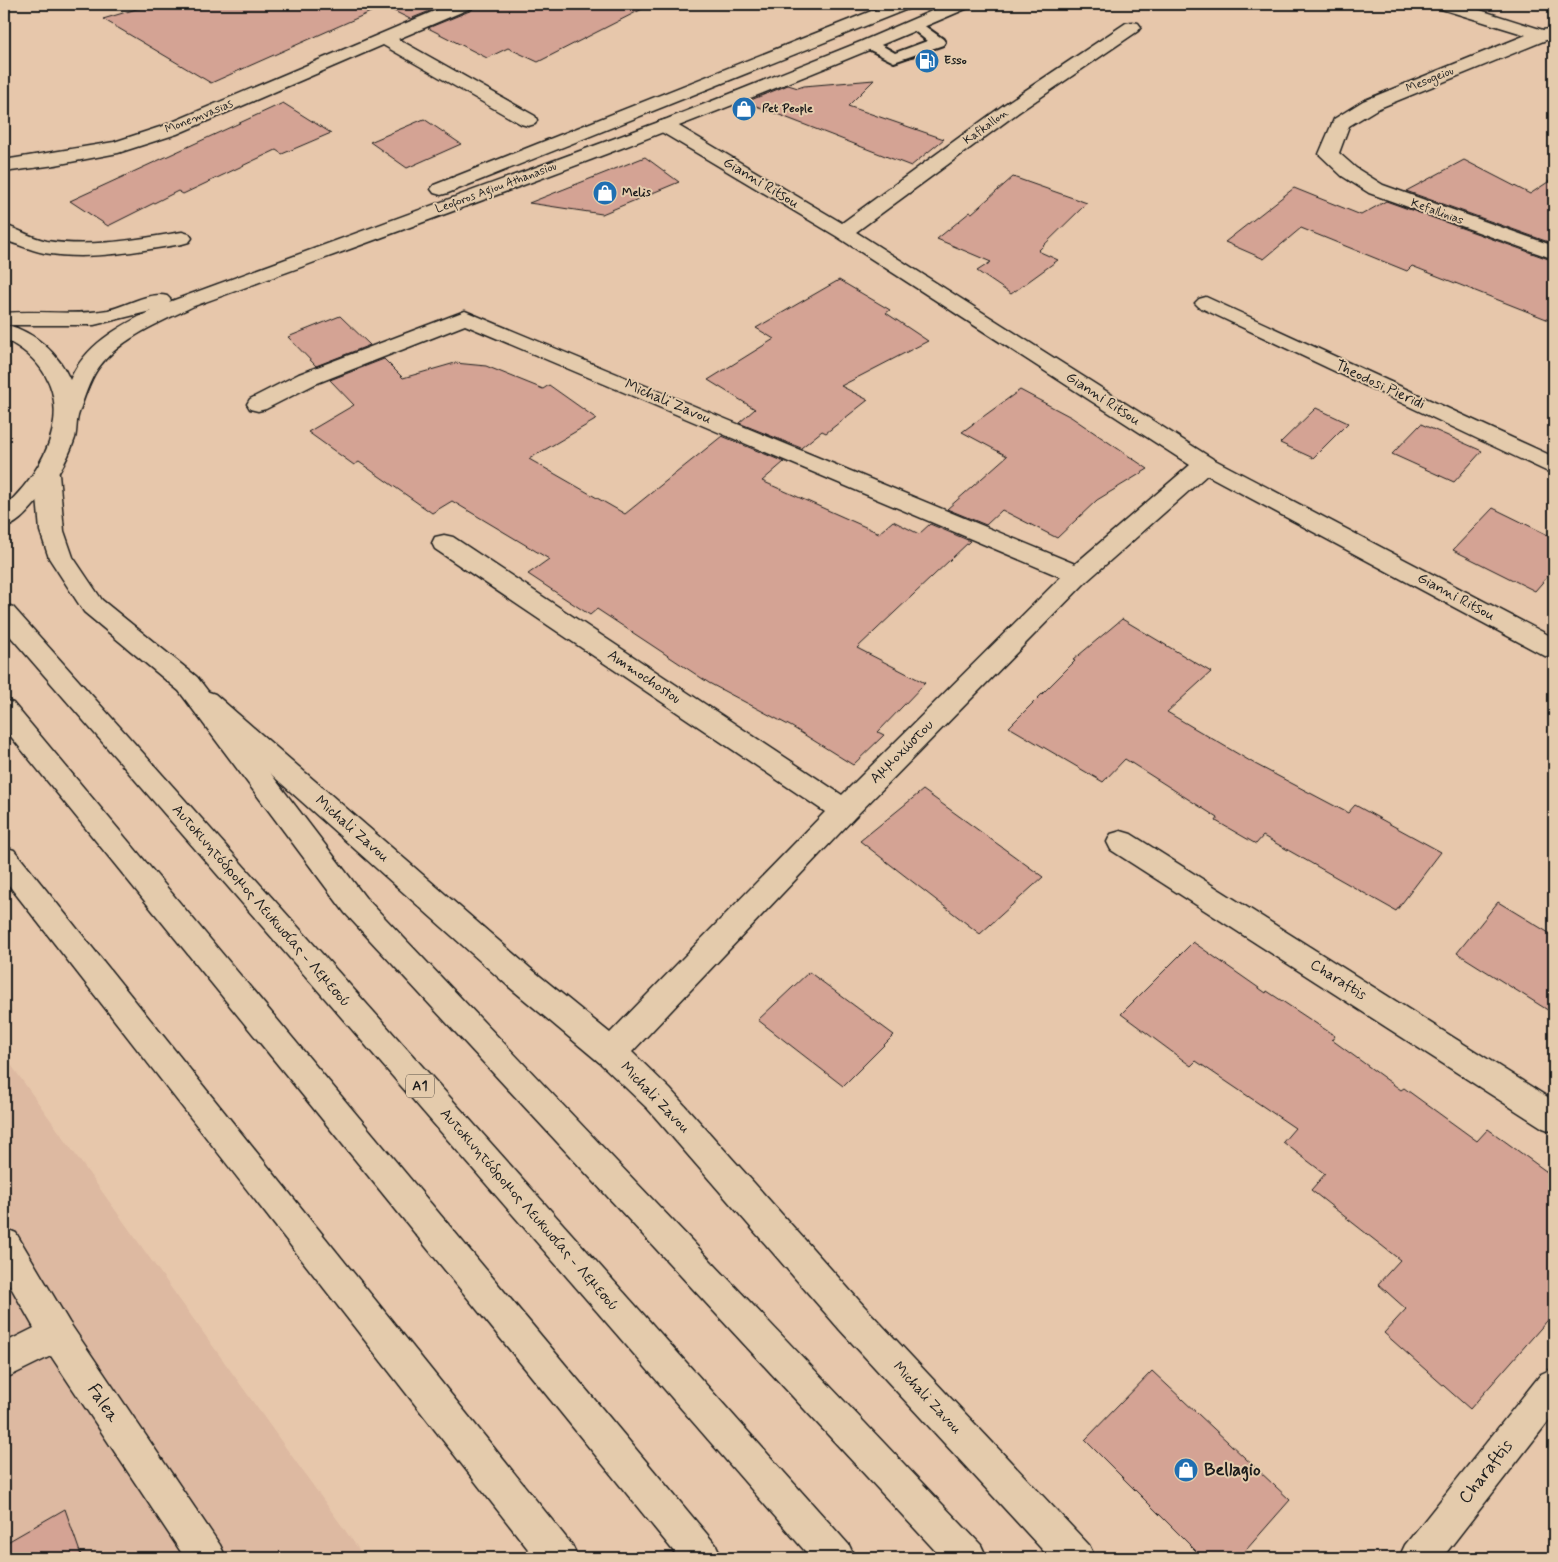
<svg xmlns="http://www.w3.org/2000/svg" width="1558" height="1562" font-family="Mynerve,sans-serif">
  <style>
    .built { fill: #ddb9a1 }
    .building { fill: #d4a394; stroke: #1c1c1c }
    .lines { fill: none; stroke-linecap: round; stroke-linejoin: round }
    .service-casing { stroke: #1c1c1c; stroke-width: 4 }
    .minor-casing { stroke: #1c1c1c; stroke-width: 3 }
    .secondary-casing { stroke: #1c1c1c; stroke-width: 3 }
    .trunk-casing { stroke: #1c1c1c; stroke-width: 3 }
    .service { fill: #e4cbac; fill-rule: evenodd }
    .minor { fill: #e4cbac; fill-rule: evenodd }
    .secondary { fill: #e4cbac; fill-rule: evenodd }
    .trunk { fill: #e4cbac; fill-rule: evenodd }
    .labels { text-anchor: middle; dominant-baseline: central; stroke-width: 4; stroke-linejoin: round; paint-order: stroke }
    .far-poi-label { font-size: 12px; font-weight: bold; fill: #1c1c1c; stroke: #e4cbac; text-anchor: start }
    .far-street-label { font-size: 12px; fill: #1c1c1c; stroke: #e4cbac }
    .shield { fill: #e4cbac; stroke: #585047; stroke-width: 1 }
    .shield-label { font-size: 14px; font-weight: bold; fill: #1c1c1c }
    .street-label { font-size: 15px; fill: #1c1c1c; stroke: #e4cbac }
    .near-street-label { font-size: 18px; fill: #1c1c1c; stroke: #e4cbac }
    .near-poi-label { font-size: 18px; font-weight: bold; fill: #1c1c1c; stroke: #e4cbac; text-anchor: start }
  </style>
  <rect width="100%" height="100%" fill="#e7c7ab"/>
  <filter id="ink" filterUnits="userSpaceOnUse"><feTurbulence type="fractalNoise" baseFrequency=".02" numOctaves="2"/><feDisplacementMap in="SourceGraphic" scale="10" xChannelSelector="R" yChannelSelector="G"/><feConvolveMatrix kernelMatrix="1 2 1 2 8 2 1 2 1" color-interpolation-filters="sRGB"/></filter>
  <g filter="url(#ink)">
    <polygon class="built" points="4,1055 365,1558 4,1558"/>
    <g class="building">
      <polygon points="153,4 447,4 410,19 384,6 211,83 103,19"/>
      <polygon points="476,4 652,4 538,62 508,48 487,58 428,28 472,10"/>
      <polygon points="874,80 848,106 944,139 911,166 746,102 788,85 798,88 804,86"/>
      <polygon points="283,103 331,133 282,154 276,150 183,194 178,191 108,226 70,201"/>
      <polygon points="424,119 461,144 407,168 370,142"/>
      <polygon points="645,157 679,182 602,214 529,203"/>
      <polygon points="1464,160 1530,194 1554,178 1554,244 1406,191"/>
      <polygon points="1013,177 1087,203 1038,251 1058,260 1011,294 977,271 991,262 937,239 970,212 972,213"/>
      <polygon points="1294,188 1361,215 1386,201 1554,261 1554,322 1412,266 1407,271 1301,228 1264,259 1225,242"/>
      <polygon points="839,280 890,310 886,313 928,341 841,386 868,400 826,433 822,431 801,448 739,423 755,409 708,380 774,339 756,328"/>
      <polygon points="340,316 370,345 316,366 288,337"/>
      <polygon points="384,359 403,378 455,363 486,366 543,389 549,385 597,419 529,459 625,514 722,436 784,462 762,481 879,533 893,521 919,534 930,524 970,541 857,648 925,683 878,732 884,735 853,765 792,727 709,683 597,609 590,615 528,574 549,559 452,501 432,513 359,462 354,465 308,432 354,405 330,380"/>
      <polygon points="1020,390 1071,417 1148,469 1097,500 1057,538 1002,510 986,525 947,509 1007,456 962,432"/>
      <polygon points="1316,408 1348,423 1313,458 1280,443"/>
      <polygon points="1421,424 1482,451 1454,482 1392,454"/>
      <polygon points="1493,508 1554,538 1554,569 1535,591 1453,550"/>
      <polygon points="1122,619 1211,672 1167,712 1255,764 1348,813 1355,805 1441,852 1396,911 1263,836 1256,844 1216,821 1218,818 1125,759 1103,782 1009,727 1075,661 1073,660"/>
      <polygon points="923,790 1043,877 980,934 860,841"/>
      <polygon points="1498,902 1554,936 1554,1014 1457,953"/>
      <polygon points="1193,942 1266,993 1267,991 1335,1036 1332,1040 1401,1090 1404,1088 1477,1141 1488,1129 1554,1177 1554,1313 1470,1409 1384,1333 1406,1309 1378,1284 1400,1260 1311,1190 1325,1174 1283,1142 1295,1128 1196,1061 1191,1066 1121,1014"/>
      <polygon points="809,972 894,1035 843,1086 758,1020"/>
      <polygon points="1152,1371 1290,1500 1239,1558 1203,1558 1085,1440"/>
      <polygon points="65,1509 82,1558 4,1558 4,1544"/>
    </g>
    <g class="lines">
      <defs>
        <polygon id="service" points="914,21 919,22 943,39 945,42 943,45 894,62 864,47 862,44 864,41 874,41 895,53 927,41 907,25 909,22"/>
        <g id="minor">
          <polygon points="451,4 474,4 471,8 398,39 535,116 537,120 535,124 528,126 521,124 383,45 177,134 118,153 55,165 4,172 4,160 114,142 163,126"/>
          <polygon points="1436,4 1461,4 1543,30 1554,28 1554,38 1546,40 1377,109 1349,126 1339,153 1356,168 1383,185 1554,246 1554,259 1369,193 1342,176 1319,154 1334,119 1363,101 1526,35 1438,8"/>
          <polygon points="1132,22 1138,23 1141,27 1138,31 1019,112 856,232 1213,459 1554,638 1554,658 1545,656 1207,475 1087,581 854,818 632,1052 670,1089 864,1306 1089,1545 1095,1558 1050,1558 840,1330 648,1109 600,1063 508,986 197,708 193,701 197,694 206,691 215,694 530,968 610,1033 825,812 435,549 432,543 435,537 444,535 453,537 842,795 1061,577 465,325 315,384 266,409 258,411 250,409 247,404 250,399 299,374 465,311 1075,564 1190,465 836,236 658,130 656,126 658,122 665,120 672,122 842,223 1005,104 1126,23"/>
          <path d="M4,225c14,4 28,13 43,16 44,7 91,-2 135,-9l7,2 3,4 -3,4 -7,2c-44,7 -93,17 -138,9 -14,-3 -27,-9 -40,-13z"/>
          <polygon points="1206,297 1554,457 1554,473 1546,471 1199,307 1195,303 1199,299"/>
          <polygon points="1121,831 1131,834 1554,1101 1554,1132 1543,1128 1111,850 1107,842 1111,834"/>
          <polygon points="4,1228 16,1233 69,1322 220,1545 226,1558 185,1558 51,1356 4,1379 4,1343 34,1328 4,1275"/>
          <polygon points="1554,1368 1554,1414 1442,1558 1399,1558 1405,1545 1541,1374"/>
        </g>
        <g id="secondary">
          <polygon points="889,4 913,4 910,8 448,193 441,195 434,193 431,189 434,185"/>
          <path d="M948,4h23l-3,4c-254,110 -514,203 -774,298 -33,16 -72,31 -95,61 -10,13 -16,34 -21,49 -2,7 -1,15 -3,22 -8,25 -24,49 -42,68 -8,9 -17,19 -29,22v-21c55,-49 79,-129 0,-168v-26c34,-3 70,3 104,-3 18,-4 43,-19 59,-14l4,4 -2,2 498,-183 193,-77zM151,311c-33,16 -66,34 -81,69 -11,-26 -35,-48 -63,-55h87z"/>
        </g>
        <g id="trunk">
          <polygon points="47,466 55,469 59,474 64,531 73,557 102,600 197,677 365,897 981,1545 987,1558 942,1558 345,913 179,691 84,612 49,558 40,531 35,474 39,469"/>
          <polygon points="4,604 13,607 849,1545 855,1558 811,1558 4,629"/>
          <polygon points="4,700 13,703 716,1545 722,1558 679,1558 4,728"/>
          <polygon points="4,847 14,850 572,1545 578,1558 535,1558 4,879"/>
        </g>
      </defs>
      <use href="#service" class="service-casing"/>
      <use href="#minor" class="minor-casing"/>
      <use href="#secondary" class="secondary-casing"/>
      <use href="#trunk" class="trunk-casing"/>
      <use href="#service" class="service"/>
      <use href="#minor" class="minor"/>
      <use href="#secondary" class="secondary"/>
      <use href="#trunk" class="trunk"/>
    </g>
  </g>
  <defs>
    <symbol id="fuel-disc" viewBox="-11 -11 22 22"><circle r="9.5" fill="#1f6fb2" stroke="#e4cbac"/><path d="M-5.5-6h7V0h2V4h1.3V-2.5L3-4.5l.8-.8L6-3V5H2.5V1h-1V6h-7ZM-4.2-4.7v3.2H.2V-4.7Z" fill="#fff"/></symbol>
    <symbol id="shop-disc" viewBox="-11 -11 22 22"><circle r="9.5" fill="#1f6fb2" stroke="#e4cbac"/><path d="M-5-2.5h2.3a2.7 3.5 0 0 1 5.4 0H5L5.5 6h-11ZM-1.5-2.5h3a1.5 2.3 0 0 0-3 0Z" fill="#fff"/></symbol>
  </defs>
  <g fill-rule="evenodd">
    <use href="#fuel-disc" x="913" y="47" width="28" height="28"/>
    <use href="#shop-disc" x="730" y="95" width="28" height="28"/>
    <use href="#shop-disc" x="591" y="179" width="28" height="28"/>
    <use href="#shop-disc" x="1172" y="1456" width="28" height="28"/>
  </g>
  <g class="labels">
    <g class="far-poi-label">
      <text x="944" y="61">Esso</text>
      <text x="762" y="109">Pet People</text>
      <text x="622" y="193">Melis</text>
    </g>
    <g class="far-street-label">
      <text transform="translate(1430 80) rotate(-22)">Mesogeiou</text>
      <text transform="translate(199 117) rotate(-22)">Monemvasias</text>
      <text transform="translate(986 127) rotate(-36)">Kafkallon</text>
      <text transform="translate(496 188) rotate(-20)">Leoforos Agiou Athanasiou</text>
      <text transform="translate(1437 212) rotate(20)">Kefallinias</text>
    </g>
    <rect class="shield" x="406" y="1074.5" width="28" height="23" rx="4"/>
    <g class="shield-label">
      <text x="420" y="1086">A1</text>
    </g>
    <g class="street-label">
      <text transform="translate(761 183) rotate(31)">Gianni Ritsou</text>
      <text transform="translate(1380 385) rotate(25)">Theodosi Pieridi</text>
      <text transform="translate(1103 399) rotate(33)">Gianni Ritsou</text>
      <text transform="translate(668 402) rotate(23)">Michali Zavou</text>
      <text transform="translate(1456 597) rotate(28)">Gianni Ritsou</text>
      <text transform="translate(644 677) rotate(34)">Ammochostou</text>
      <text transform="translate(902 752) rotate(-45)">Αμμοχώστου</text>
      <text transform="translate(352 829) rotate(41)">Michali Zavou</text>
      <text transform="translate(261 906) rotate(49)">Αυτοκινητόδρομος Λευκωσίας - Λεμεσού</text>
      <text transform="translate(1338 980) rotate(32)">Charaftis</text>
      <text transform="translate(655 1098) rotate(46)">Michali Zavou</text>
      <text transform="translate(529 1210) rotate(49)">Αυτοκινητόδρομος Λευκωσίας - Λεμεσού</text>
      <text transform="translate(927 1398) rotate(47)">Michali Zavou</text>
    </g>
    <g class="near-street-label">
      <text transform="translate(103 1403) rotate(56)">Falea</text>
      <text transform="translate(1486 1472) rotate(-52)">Charaftis</text>
    </g>
    <g class="near-poi-label">
      <text x="1204" y="1470">Bellagio</text>
    </g>
  </g>
  <rect width="1558" height="1562" fill="none" stroke="#e4cbac" stroke-width="20"/>
  <rect x="10" y="10" width="1538" height="1542" fill="none" stroke="#1c1c1c" stroke-width="2" filter="url(#ink)"/>
</svg>
